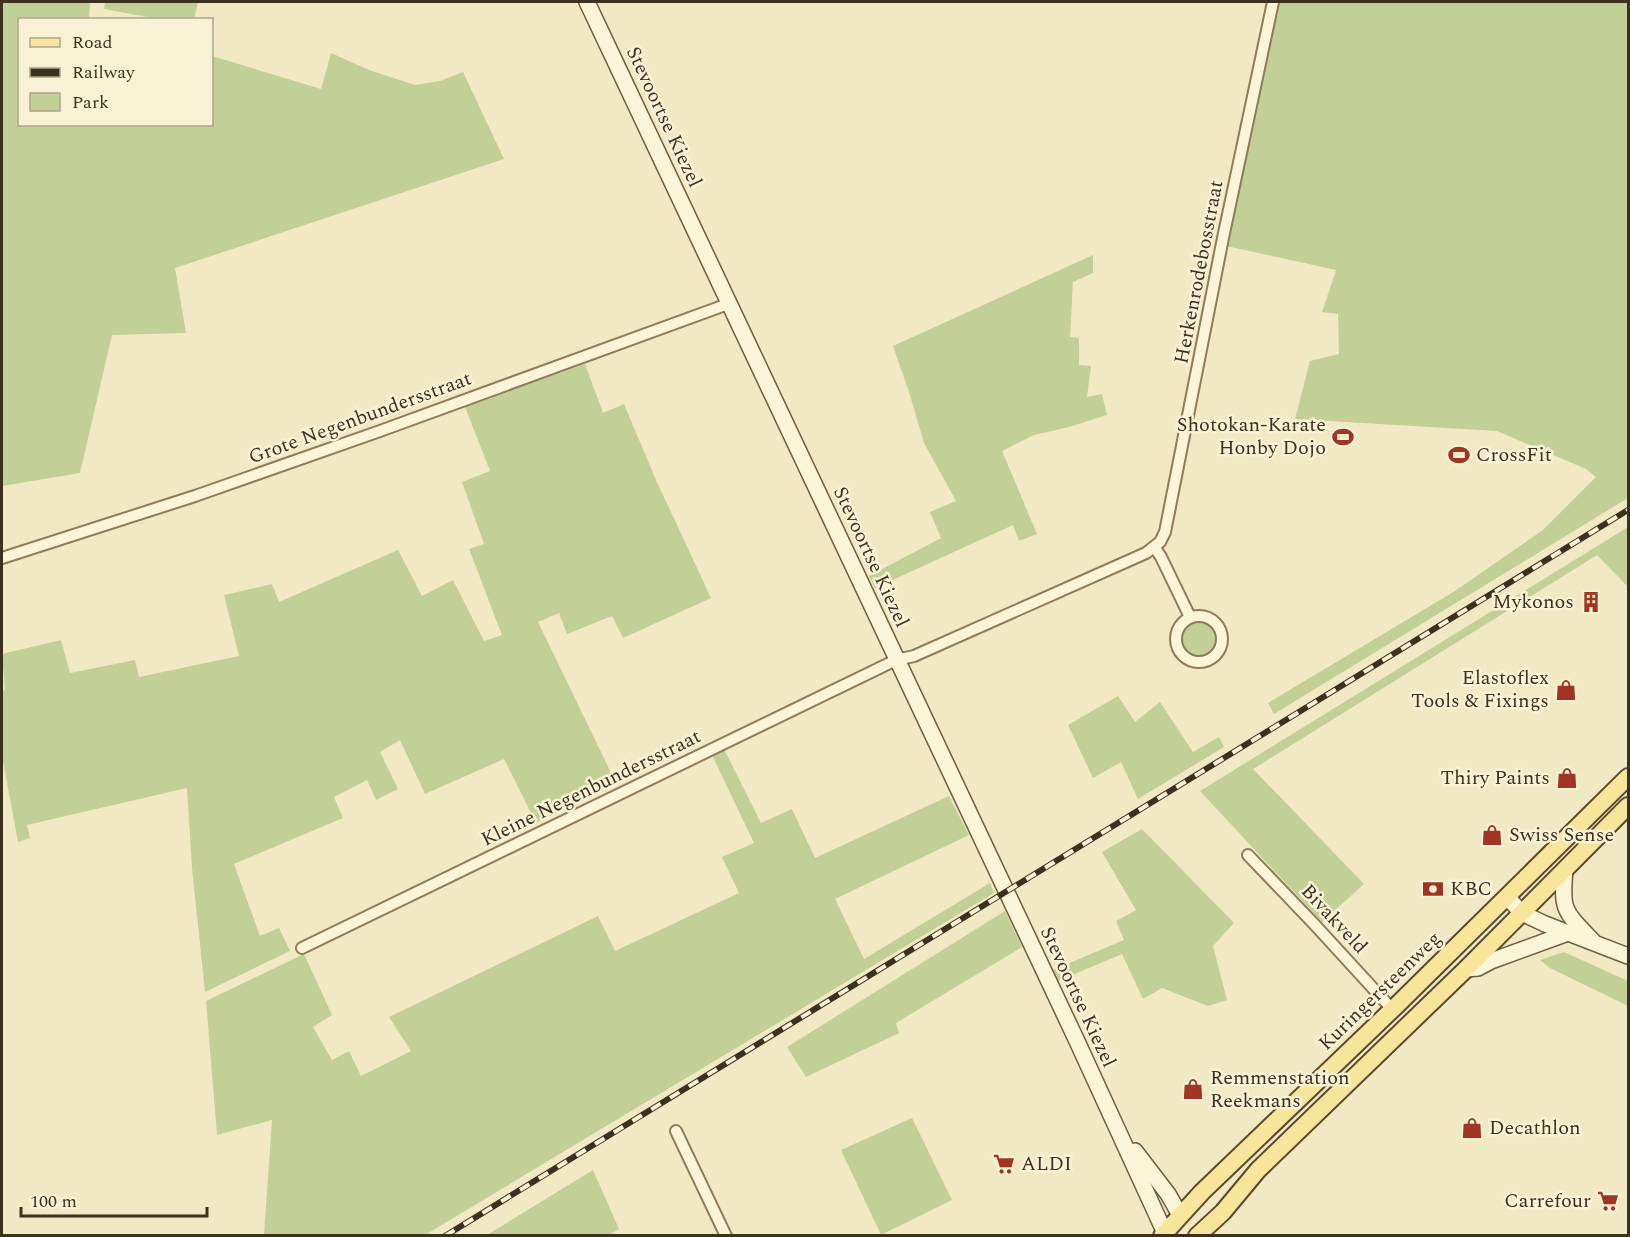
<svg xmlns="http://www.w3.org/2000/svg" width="1630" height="1237" font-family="Spectral,serif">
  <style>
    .green { fill: #c2d097 }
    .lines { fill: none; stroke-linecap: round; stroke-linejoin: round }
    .street-casing { stroke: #8d7b59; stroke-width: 14 }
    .secondary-casing { stroke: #6f5c3c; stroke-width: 18 }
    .primary-casing { stroke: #5b482d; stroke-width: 20 }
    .street { stroke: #fbf5d8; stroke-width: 10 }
    .secondary { stroke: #fbf5d8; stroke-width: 15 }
    .primary { stroke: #f6e59a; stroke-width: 16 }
    .rail-casing { stroke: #3c301e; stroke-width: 6 }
    .rail { stroke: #f8f2d4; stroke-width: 4; stroke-dasharray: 11; stroke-linecap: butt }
    .labels { text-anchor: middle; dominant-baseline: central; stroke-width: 5; stroke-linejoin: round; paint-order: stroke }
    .street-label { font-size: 20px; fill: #3c301e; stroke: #f8f2d4 }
    .poi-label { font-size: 20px; fill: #3c301e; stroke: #f8f2d4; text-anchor: start }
  </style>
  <rect width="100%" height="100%" fill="#f1e9c4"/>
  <g class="green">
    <polygon points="2,2 90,2 89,19 20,20 20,124 212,124 212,56 321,89 331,53 369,70 415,85 440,81 463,72 504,159 175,268 186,333 112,335 80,473 2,486"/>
    <polygon points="105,2 198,2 194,20 158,19 104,9"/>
    <polygon points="1276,2 1628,2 1628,498 1274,714 1268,703 1455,591 1543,530 1596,477 1586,469 1497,431 1295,419 1310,361 1339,354 1338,314 1322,312 1336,270 1226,246"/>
    <polygon points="1093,255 1093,273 1073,282 1070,337 1079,338 1079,365 1091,366 1087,397 1102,394 1107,415 1069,427 1034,435 1002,451 1037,534 1019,541 1013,525 875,588 869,576 941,538 930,512 956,501 924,443 909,392 893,346"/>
    <polygon points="585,364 603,413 624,404 656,480 711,598 623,638 612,616 567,634 559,613 538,622 616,783 536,823 504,759 425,794 400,740 380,752 398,789 376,800 367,780 334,797 343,818 234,864 260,936 279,928 290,951 205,992 192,868 187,788 27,825 30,838 18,842 2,756 2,691 5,690 2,654 61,640 70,673 135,660 139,677 239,656 224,595 272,584 279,602 398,550 422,596 453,580 484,641 502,635 469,549 484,544 462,482 490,471 465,407"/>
    <polygon points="1628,527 1628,587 1597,555 1253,769 1364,884 1322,922 1200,791"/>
    <circle cx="1200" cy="639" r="19"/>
    <polygon points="1118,696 1135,722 1160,702 1193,752 1219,737 1224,747 1138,799 1121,762 1093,778 1068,725"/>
    <polygon points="724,749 761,823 792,809 815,858 949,796 969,835 835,899 864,959 990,883 994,893 425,1235 264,1235 272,1120 217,1135 206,1001 304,954 332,1015 313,1027 332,1060 349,1051 361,1076 411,1051 389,1017 598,916 615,951 739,893 722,857 754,843 712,755"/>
    <polygon points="1142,829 1234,923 1213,946 1227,1000 1208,1006 1162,988 1143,999 1122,954 1058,981 1053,970 1124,940 1116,921 1136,910 1102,852"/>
    <polygon points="1005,911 1022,947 896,1023 899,1033 806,1077 787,1047"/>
    <polygon points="1564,952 1628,981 1628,1006 1550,968 1540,960"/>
    <polygon points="912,1118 952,1200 881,1235 841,1150"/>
    <polygon points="593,1170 619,1229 607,1236 487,1235"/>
  </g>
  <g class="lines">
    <defs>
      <g id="street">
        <polyline points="1155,548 1161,557 1190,617"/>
        <polyline points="2,558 195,496 380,431 728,304"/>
        <circle cx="1199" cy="639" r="23"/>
        <polyline points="1248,855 1315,925 1392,1009"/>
        <polyline points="302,948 896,660 914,656 1146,553 1160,542 1165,532 1223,238 1273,2"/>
        <polyline points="676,1131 726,1236"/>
      </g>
      <g id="secondary">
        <polyline points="587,2 1076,1039 1165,1233"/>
        <path d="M1565,870c-4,40 -1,41 27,70"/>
        <polyline points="1507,897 1522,913 1545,924 1628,956"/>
        <polyline points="1466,969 1478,968 1491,961 1568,933"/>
        <polyline points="1135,1151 1168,1194 1180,1215"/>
      </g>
      <g id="primary">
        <polyline points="1162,1236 1202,1192 1397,1005 1628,777"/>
        <polyline points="1197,1236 1223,1212 1258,1170 1466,969 1628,806"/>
      </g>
    </defs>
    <use href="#street" class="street-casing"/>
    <use href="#secondary" class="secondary-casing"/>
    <use href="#primary" class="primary-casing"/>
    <use href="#street" class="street"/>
    <use href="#secondary" class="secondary"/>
    <use href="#primary" class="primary"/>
    <defs>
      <polyline id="rail" points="445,1236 1628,510"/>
    </defs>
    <use href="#rail" class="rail-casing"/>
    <use href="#rail" class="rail"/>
  </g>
  <defs>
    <symbol id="stadium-bare" viewBox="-9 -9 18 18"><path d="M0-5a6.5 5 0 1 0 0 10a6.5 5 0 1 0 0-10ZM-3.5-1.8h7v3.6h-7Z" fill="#a03425" stroke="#f8f2d4" stroke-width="2.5" paint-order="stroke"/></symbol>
    <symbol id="building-bare" viewBox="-9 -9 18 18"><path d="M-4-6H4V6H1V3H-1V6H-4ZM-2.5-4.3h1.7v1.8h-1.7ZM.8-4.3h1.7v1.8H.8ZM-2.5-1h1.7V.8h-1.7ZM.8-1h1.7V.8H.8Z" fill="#a03425" stroke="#f8f2d4" stroke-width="2.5" paint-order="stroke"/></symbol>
    <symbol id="shop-bare" viewBox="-9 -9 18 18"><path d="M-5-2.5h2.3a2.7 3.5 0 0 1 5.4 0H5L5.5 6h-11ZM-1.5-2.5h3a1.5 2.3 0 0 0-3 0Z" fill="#a03425" stroke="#f8f2d4" stroke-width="2.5" paint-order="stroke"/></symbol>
    <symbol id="bank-bare" viewBox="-9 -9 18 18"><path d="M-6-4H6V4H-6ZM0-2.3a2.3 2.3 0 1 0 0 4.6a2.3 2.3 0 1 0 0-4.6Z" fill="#a03425" stroke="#f8f2d4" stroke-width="2.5" paint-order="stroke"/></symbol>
    <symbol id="supermarket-bare" viewBox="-9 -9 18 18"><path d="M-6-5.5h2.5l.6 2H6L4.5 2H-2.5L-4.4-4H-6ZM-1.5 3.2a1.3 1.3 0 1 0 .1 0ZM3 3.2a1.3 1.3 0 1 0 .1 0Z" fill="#a03425" stroke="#f8f2d4" stroke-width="2.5" paint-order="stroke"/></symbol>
  </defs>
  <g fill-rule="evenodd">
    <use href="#stadium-bare" x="1328" y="422" width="30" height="30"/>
    <use href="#stadium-bare" x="1444" y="440" width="30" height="30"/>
    <use href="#building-bare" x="1576" y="587" width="30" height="30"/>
    <use href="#shop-bare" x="1551" y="675" width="30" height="30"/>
    <use href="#shop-bare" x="1552" y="763" width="30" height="30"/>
    <use href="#shop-bare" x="1477" y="820" width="30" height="30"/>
    <use href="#bank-bare" x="1418" y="874" width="30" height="30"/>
    <use href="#shop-bare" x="1178" y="1074" width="30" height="30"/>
    <use href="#shop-bare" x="1457" y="1113" width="30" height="30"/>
    <use href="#supermarket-bare" x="989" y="1149" width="30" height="30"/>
    <use href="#supermarket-bare" x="1593" y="1186" width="30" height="30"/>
  </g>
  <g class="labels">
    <g class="street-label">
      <text transform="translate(664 117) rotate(65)">Stevoortse Kiezel</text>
      <text transform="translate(1199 272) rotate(-79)">Herkenrodebosstraat</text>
      <text transform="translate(360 418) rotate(-20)">Grote Negenbundersstraat</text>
      <text transform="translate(871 557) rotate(65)">Stevoortse Kiezel</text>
      <text transform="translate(591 788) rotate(-26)">Kleine Negenbundersstraat</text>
      <text transform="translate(1334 919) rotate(47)">Bivakveld</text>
      <text transform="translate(1380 991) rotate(-44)">Kuringersteenweg</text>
      <text transform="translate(1078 997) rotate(65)">Stevoortse Kiezel</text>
    </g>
    <g class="poi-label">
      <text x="1326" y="425" text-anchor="end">Shotokan-Karate<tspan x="1326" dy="23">Honby Dojo</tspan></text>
      <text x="1476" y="455">CrossFit</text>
      <text x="1574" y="602" text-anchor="end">Mykonos</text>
      <text x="1549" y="678" text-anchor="end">Elastoflex<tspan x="1549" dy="23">Tools &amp; Fixings</tspan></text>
      <text x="1550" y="778" text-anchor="end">Thiry Paints</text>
      <text x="1509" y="835">Swiss Sense</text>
      <text x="1450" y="889">KBC</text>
      <text x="1210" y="1078">Remmenstation<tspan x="1210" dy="23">Reekmans</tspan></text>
      <text x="1489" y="1128">Decathlon</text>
      <text x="1021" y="1164">ALDI</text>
      <text x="1591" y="1201" text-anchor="end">Carrefour</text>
    </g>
  </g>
  <rect width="1630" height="1237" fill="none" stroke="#3c301e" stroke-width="6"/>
  <rect x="18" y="18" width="195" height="108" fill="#f8f2d4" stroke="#ada48b" stroke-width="1.5"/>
  <rect x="30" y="38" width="30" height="9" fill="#f6e59a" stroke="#ada48b" stroke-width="1.5"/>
  <text x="72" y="48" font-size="18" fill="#3c301e">Road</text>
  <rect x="30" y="68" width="30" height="9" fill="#3c301e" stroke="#ada48b" stroke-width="1.5"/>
  <text x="72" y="78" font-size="18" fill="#3c301e">Railway</text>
  <rect x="30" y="93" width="30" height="18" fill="#c2d097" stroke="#ada48b" stroke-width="1.5"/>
  <text x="72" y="108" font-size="18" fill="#3c301e">Park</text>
  <path d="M21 1207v9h186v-9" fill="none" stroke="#3c301e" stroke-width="3"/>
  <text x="30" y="1207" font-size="18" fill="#3c301e" stroke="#f8f2d4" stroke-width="4.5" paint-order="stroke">100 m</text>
</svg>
